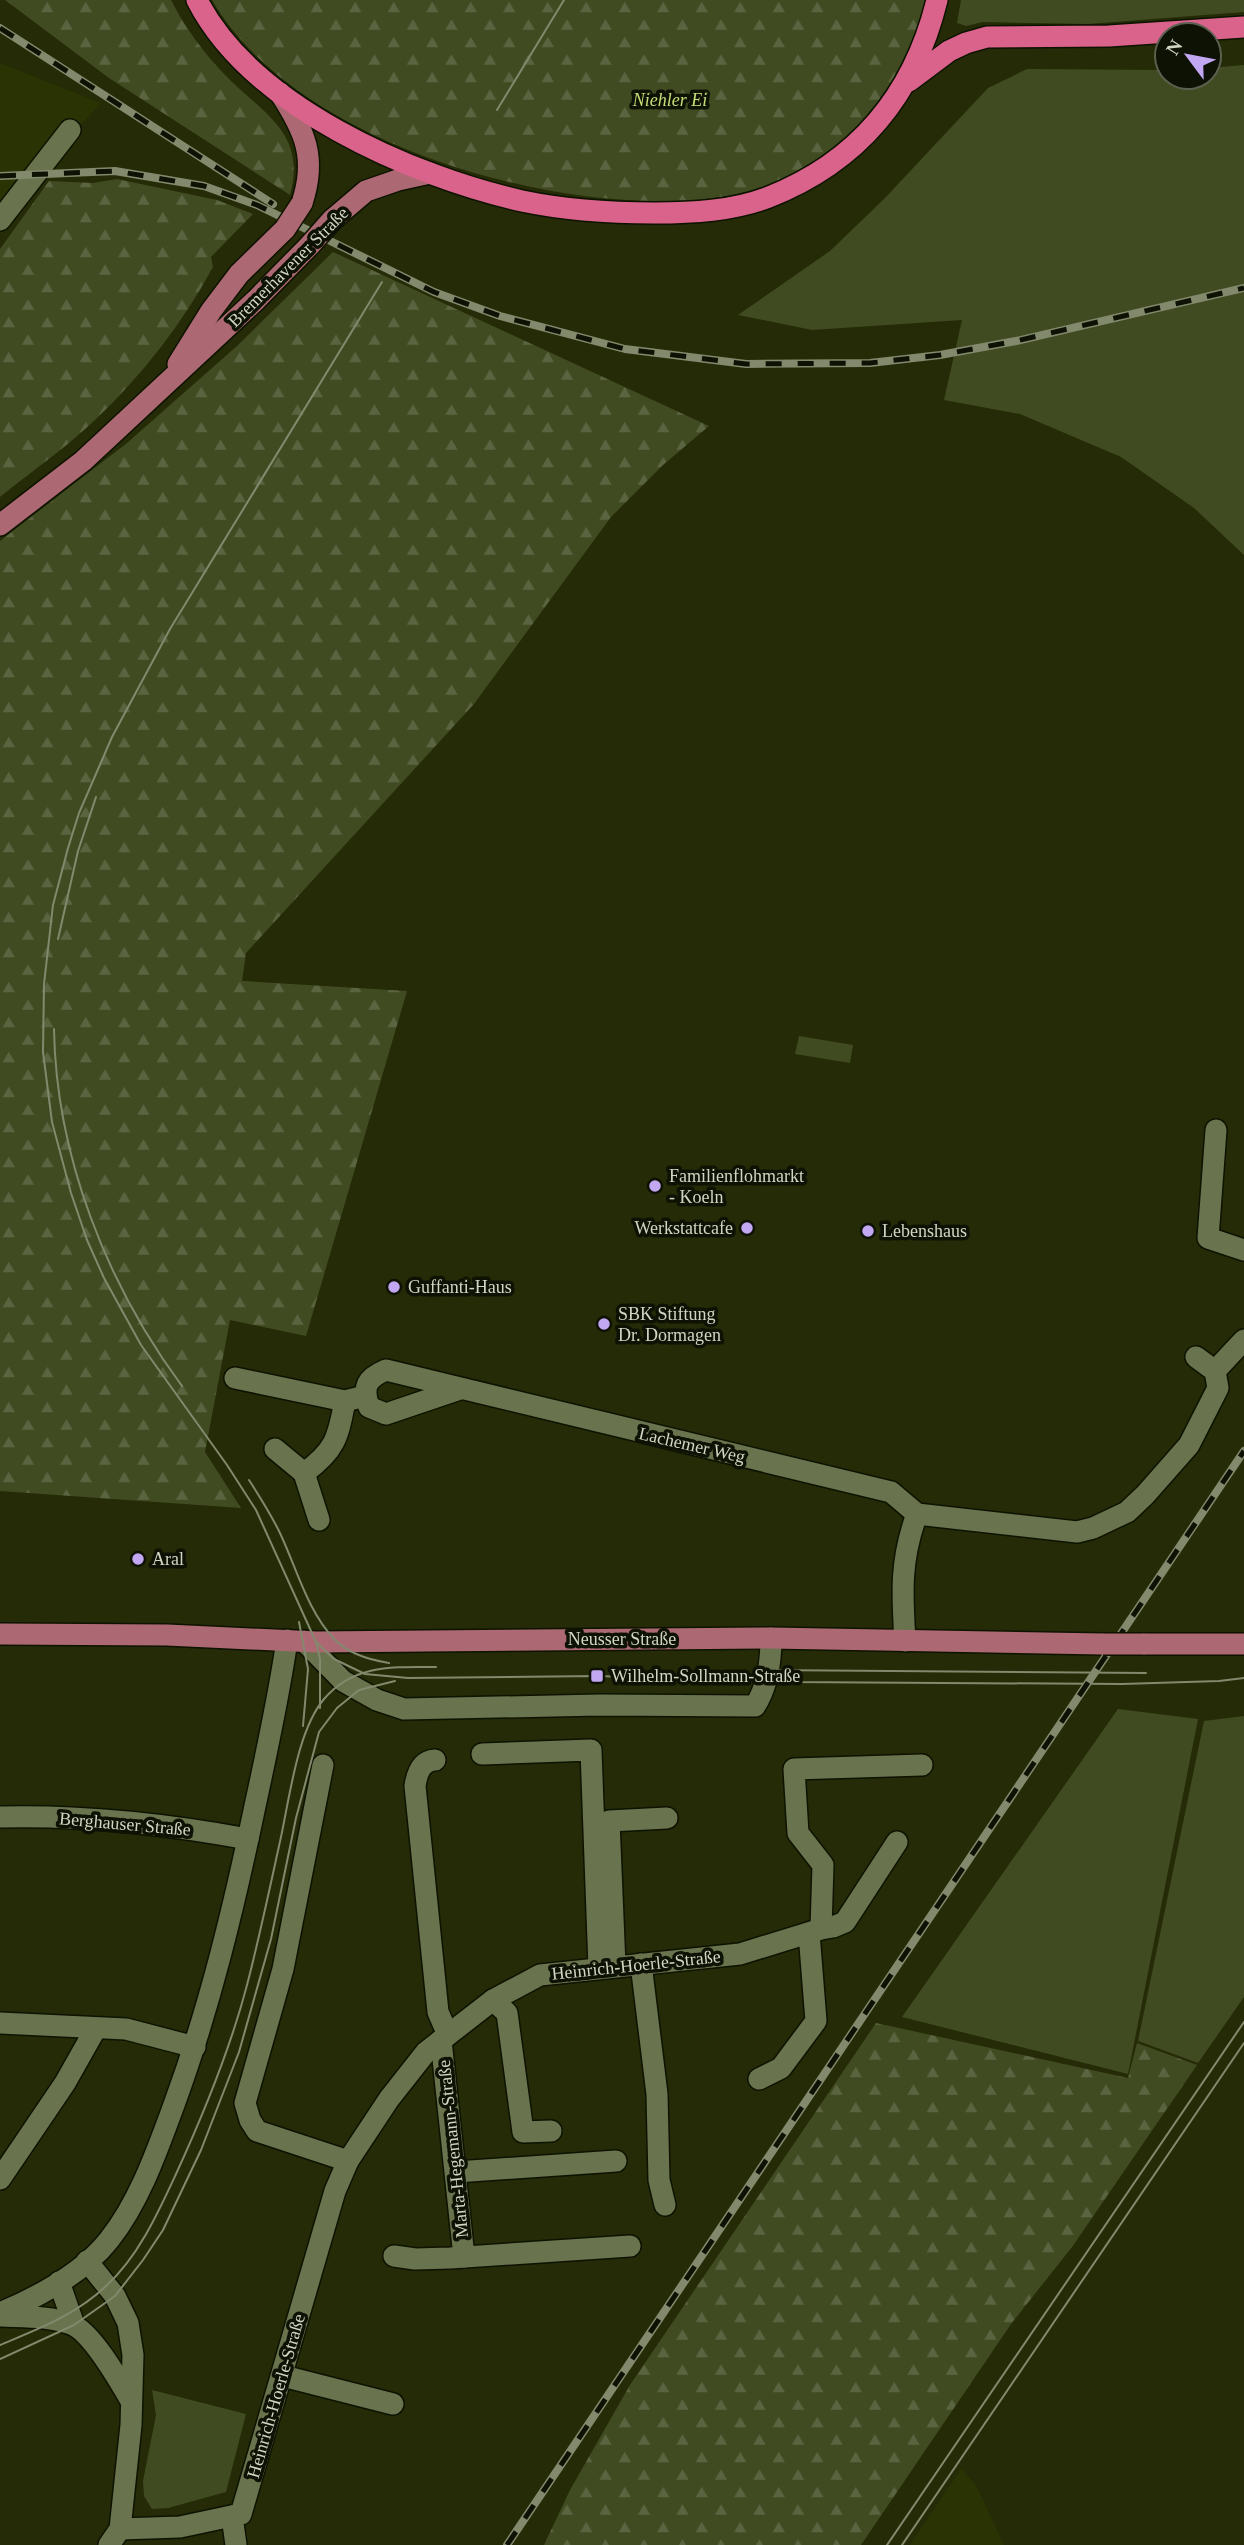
<svg xmlns="http://www.w3.org/2000/svg" width="1244" height="2545" font-family="'Times New Roman',serif">
  <style>
    .built { fill: #293304 }
    .green { fill: #414b21 }
    .forest { fill: url(#forest-firs) }
    .lines { fill: none; stroke-linecap: round; stroke-linejoin: round }
    .minor-casing { stroke: #0e1300; stroke-width: 24 }
    .major-casing { stroke: #0e1300; stroke-width: 24 }
    .highway-casing { stroke: #0e1300; stroke-width: 24 }
    .minor { stroke: #69734d; stroke-width: 21 }
    .major { stroke: #ad6973; stroke-width: 21 }
    .highway { stroke: #da638c; stroke-width: 21 }
    .tram { stroke: #82896d; stroke-width: 2 }
    .rail-casing { stroke: #82896d; stroke-width: 8 }
    .rail { stroke: #0e1204; stroke-width: 5; stroke-dasharray: 16; stroke-linecap: butt }
    .major-bridge-casing { stroke: #0e1300; stroke-width: 24; stroke-linecap: butt }
    .major-bridge { stroke: #ad6973; stroke-width: 21 }
    .poi-dot { fill: #c2a7f2; stroke: #0e1204; stroke-width: 2.5 }
    .labels { text-anchor: middle; dominant-baseline: central; stroke-width: 7; stroke-linejoin: round; paint-order: stroke }
    .park-label { font-size: 18px; font-style: italic; fill: #c5de76; stroke: #0e1204 }
    .street-label { font-size: 18px; fill: #d0d6c2; stroke: #0e1204 }
    .poi-label { font-size: 18px; fill: #d0d6c2; stroke: #0e1204; text-anchor: start }
  </style>
  <defs>
    <pattern id="forest-firs" width="22" height="20" patternUnits="userSpaceOnUse" patternTransform="scale(1.75)"><rect width="22" height="20" fill="#414b21"/><path d="M5 1l3.5 6h-7zM16 11l3.5 6h-7z" fill="#5b6440"/></pattern>
  </defs>
  <rect width="100%" height="100%" fill="#242b06"/>
  <g class="built">
    <polygon points="0,63 101,103 0,211"/>
    <polygon points="961,2469 976,2485 1004,2545 910,2545"/>
  </g>
  <g class="green">
    <polygon points="961,0 1244,0 1244,12 1088,24 983,22 966,26 957,23"/>
    <polygon points="1244,65 1244,555 1194,508 1121,457 1020,414 944,400 962,320 812,330 738,315 830,251 885,198 988,88 1027,69 1167,70 1167,77 1209,77 1209,68"/>
    <polygon points="799,1036 853,1045 850,1063 795,1054"/>
    <polygon points="1118,1709 1198,1719 1128,2074 902,2017"/>
    <polygon points="1244,1716 1244,1997 1198,2063 1138,2041 1204,1721"/>
    <polygon points="152,2390 246,2414 226,2492 168,2508 152,2509 144,2496 143,2481 156,2415"/>
  </g>
  <g class="forest">
    <path d="M5,0h166c14,28 33,53 54,75 38,39 82,57 65,120l-181,-117z"/>
    <path d="M212,0h713c-23,89 -77,154 -163,187 -33,12 -69,14 -104,14 -146,0 -369,-68 -446,-201z"/>
    <path d="M117,179l100,21 36,14 -42,43 2,10c-31,57 -70,107 -117,152 -29,28 -64,52 -96,78v-248l49,-68 44,2z"/>
    <polygon points="333,252 709,426 663,465 611,517 474,704 246,953 242,981 407,991 306,1336 230,1320 205,1452 241,1508 0,1491 0,541 127,443 237,346"/>
    <polygon points="876,2023 1128,2078 1137,2043 1197,2065 1072,2247 1011,2324 861,2545 544,2545 570,2490 630,2385"/>
  </g>
  <g class="lines">
    <defs>
      <g id="minor">
        <polyline points="0,220 70,130"/>
        <polyline points="1216,1130 1208,1238 1244,1250"/>
        <polyline points="1215,1371 1244,1340"/>
        <polyline points="235,1378 345,1401 365,1396"/>
        <path d="M460,1389l-74,25 -17,-7c-7,-21 -2,-29 17,-37l505,122 26,22"/>
        <path d="M275,1449l29,24c32,-23 34,-36 41,-72"/>
        <polyline points="304,1473 319,1520"/>
        <path d="M304,1641l39,40 34,19 27,9 196,-4 155,1c13,-20 16,-45 16,-68"/>
        <path d="M905,1641c-3,-48 -5,-81 12,-127l160,18 16,-4 34,-16 18,-17 44,-50 29,-57 -3,-17 -19,-14"/>
        <polyline points="482,1754 591,1750 599,1968"/>
        <path d="M435,1760c-14,1 -18,13 -20,26l23,226 10,23"/>
        <polyline points="323,1765 283,1969 245,2103 250,2120 257,2131 348,2161"/>
        <path d="M0,1817c83,-2 167,7 248,22"/>
        <polyline points="821,1929 823,1865 798,1833 794,1769 922,1765"/>
        <polyline points="641,1964 657,2094 659,2180 665,2205"/>
        <polyline points="615,1966 609,1821 667,1818"/>
        <polyline points="493,2000 507,2013 523,2132 551,2131"/>
        <polyline points="0,2023 126,2029 195,2047"/>
        <polyline points="441,2040 464,2257"/>
        <polyline points="759,2079 781,2068 816,2021 809,1933"/>
        <polyline points="456,2172 616,2161"/>
        <polyline points="0,2179 65,2083 96,2028"/>
        <polyline points="394,2256 415,2259 450,2258 630,2246"/>
        <polyline points="87,2261 115,2296 128,2323 133,2355 131,2425 120,2529 109,2545"/>
        <polyline points="59,2282 74,2325"/>
        <path d="M0,2313c38,-16 83,-40 109,-73 31,-39 49,-92 66,-138 35,-96 59,-195 80,-296 12,-55 24,-110 32,-166"/>
        <path d="M1,2316c23,1 49,0 70,8 21,8 49,58 60,77"/>
        <polyline points="283,2376 393,2404"/>
        <polyline points="232,2516 236,2545"/>
        <polyline points="120,2529 180,2527 241,2514 335,2191 348,2161 389,2099 426,2052 493,2000 540,1975 740,1954 821,1929 833,1927 845,1922 897,1842"/>
      </g>
      <g id="major">
        <path d="M280,93c25,38 37,65 22,110"/>
        <polyline points="332,220 366,191 398,180 430,173"/>
        <polyline points="178,364 211,311 239,274 285,229"/>
        <polyline points="0,525 83,461 256,300 310,245"/>
        <polyline points="0,1634 167,1635 316,1642 771,1638 1103,1644"/>
        <polyline points="1143,1644 1244,1644"/>
      </g>
      <g id="highway">
        <path d="M197,0c54,106 214,176 325,201 43,9 89,12 132,12 38,0 79,-2 115,-16 91,-36 145,-103 168,-197"/>
        <polyline points="909,81 949,51 966,43 987,37 1109,36 1244,27"/>
      </g>
    </defs>
    <use href="#minor" class="minor-casing"/>
    <use href="#major" class="major-casing"/>
    <use href="#highway" class="highway-casing"/>
    <use href="#minor" class="minor"/>
    <use href="#major" class="major"/>
    <use href="#highway" class="highway"/>
    <g class="tram">
      <polyline points="497,110 564,0"/>
      <polyline points="382,282 170,629 112,737 79,813 68,848 53,905 44,984 43,1052 52,1122 71,1193 87,1240 104,1278 141,1345 227,1465 256,1510 316,1642 334,1659 365,1674 408,1678 597,1676 789,1682 1122,1684 1219,1681 1244,1678"/>
      <polyline points="58,939 78,851 96,797"/>
      <path d="M54,1029c2,127 53,256 128,357"/>
      <path d="M249,1480c11,17 21,33 30,51 17,35 28,80 56,109 14,14 35,20 54,23"/>
      <polyline points="299,1622 308,1669 303,1726"/>
      <polyline points="316,1642 320,1659 320,1708"/>
      <polyline points="758,1670 1146,1673"/>
      <path d="M0,2345c38,-16 76,-30 106,-59 32,-29 52,-73 70,-112 28,-61 54,-124 71,-189 12,-46 22,-93 32,-139 10,-42 17,-114 45,-147 30,-35 69,-32 112,-32"/>
      <polyline points="0,2359 74,2325 115,2296 143,2260 163,2230 201,2150 239,2052 271,1939 296,1818 319,1732 337,1708 359,1690 395,1681"/>
      <polyline points="887,2545 1244,2022"/>
      <polyline points="902,2545 1244,2043"/>
    </g>
    <defs>
      <g id="rail">
        <polyline points="0,28 273,204"/>
        <polyline points="0,176 115,171 204,186 257,205 434,292 500,316 625,349 746,364 870,363 940,355 1016,341 1244,288"/>
        <polyline points="507,2545 1244,1451"/>
      </g>
    </defs>
    <use href="#rail" class="rail-casing"/>
    <use href="#rail" class="rail"/>
    <defs>
      <g id="major-bridge">
        <polyline points="285,229 302,203"/>
        <polyline points="310,245 332,220"/>
        <polyline points="1103,1644 1143,1644"/>
      </g>
    </defs>
    <use href="#major-bridge" class="major-bridge-casing"/>
    <use href="#major-bridge" class="major-bridge"/>
  </g>
  <g class="poi-dot">
    <circle cx="655" cy="1186" r="7"/>
    <circle cx="747" cy="1228" r="7"/>
    <circle cx="868" cy="1231" r="7"/>
    <circle cx="394" cy="1287" r="7"/>
    <circle cx="604" cy="1324" r="7"/>
    <circle cx="138" cy="1559" r="7"/>
    <rect x="590" y="1669" width="14" height="14" rx="3.5"/>
  </g>
  <g class="labels">
    <g class="park-label">
      <text x="670" y="100">Niehler Ei</text>
    </g>
    <g class="street-label">
      <text transform="translate(288 267) rotate(-45)">Bremerhavener Straße</text>
      <text transform="translate(692 1445) rotate(13)">Lachemer Weg</text>
      <text x="622" y="1639">Neusser Straße</text>
      <text transform="translate(125 1824) rotate(5)">Berghauser Straße</text>
      <text transform="translate(636 1965) rotate(-6)">Heinrich-Hoerle-Straße</text>
      <text transform="translate(453 2149) rotate(-96)">Marta-Hegemann-Straße</text>
      <text transform="translate(276 2396) rotate(-74)">Heinrich-Hoerle-Straße</text>
    </g>
    <g class="poi-label">
      <text x="669" y="1176">Familienflohmarkt<tspan x="669" dy="21">- Koeln</tspan></text>
      <text x="733" y="1228" text-anchor="end">Werkstattcafe</text>
      <text x="882" y="1231">Lebenshaus</text>
      <text x="408" y="1287">Guffanti-Haus</text>
      <text x="618" y="1314">SBK Stiftung<tspan x="618" dy="21">Dr. Dormagen</tspan></text>
      <text x="152" y="1559">Aral</text>
      <text x="611" y="1676">Wilhelm-Sollmann-Straße</text>
    </g>
  </g>
  <g transform="translate(1188 56) rotate(302)"><circle r="33" fill="#0e1204" stroke="#5c6050" stroke-width="2"/>
  <path d="M0-5L12 26L0 18L-12 26Z" fill="#c2a7f2"/>
  <text y="-10" font-size="19" font-weight="bold" text-anchor="middle" fill="#d0d6c2">N</text>
  </g>
</svg>
